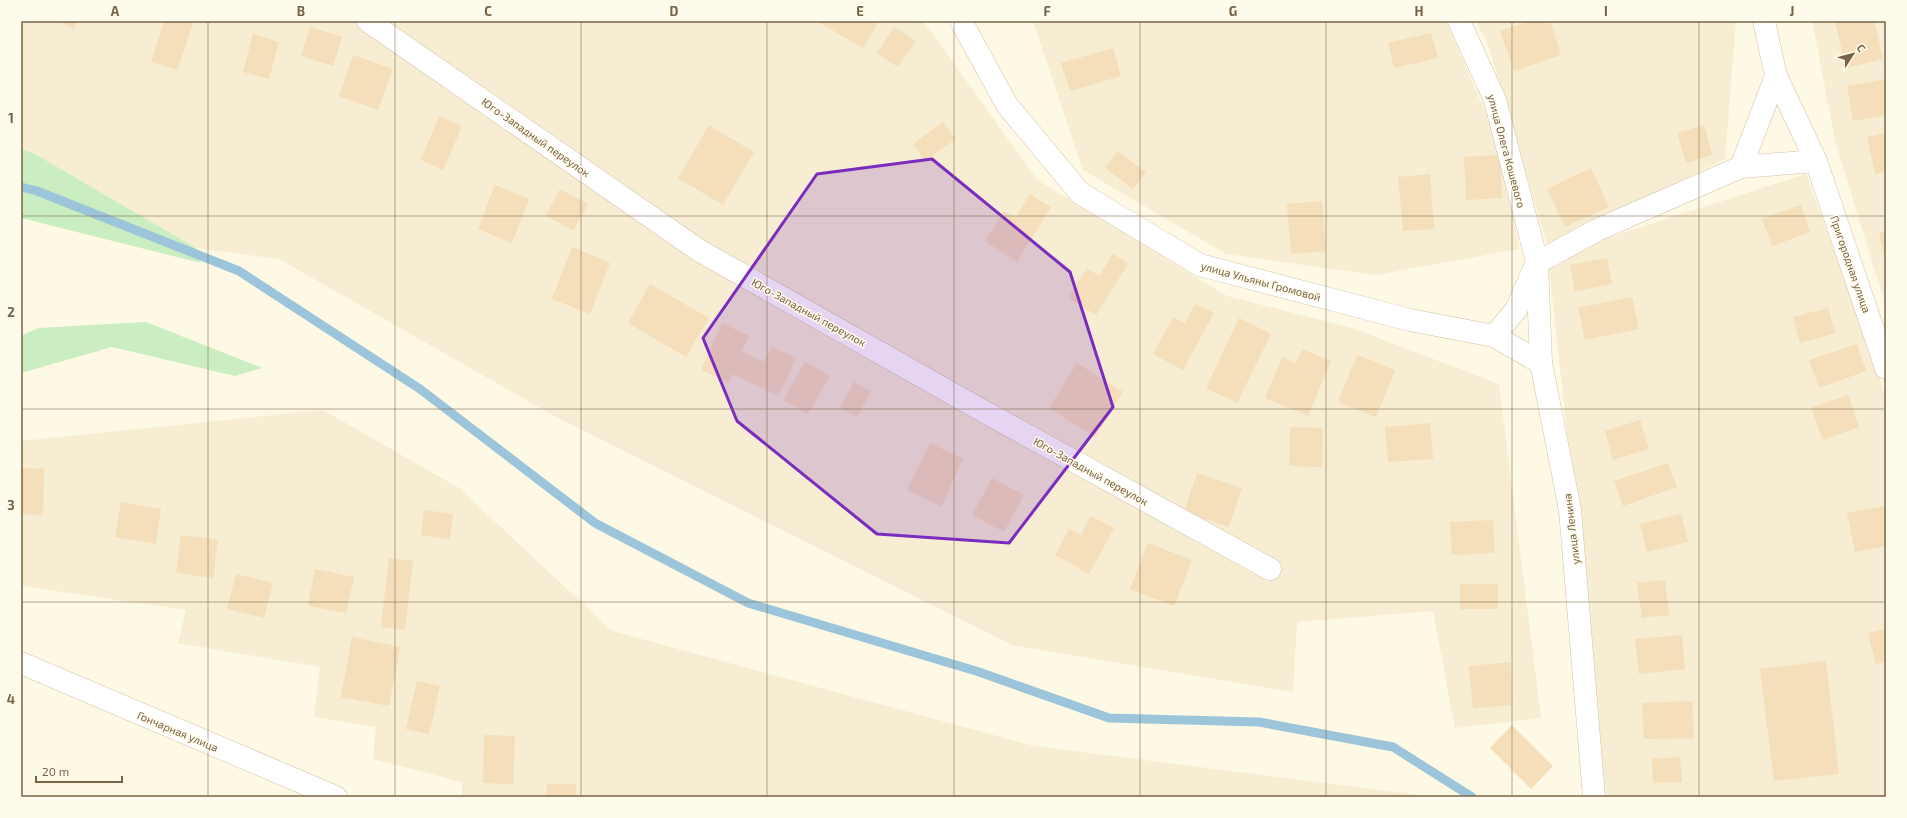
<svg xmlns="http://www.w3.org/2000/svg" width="1907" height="818" font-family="'Exo 2',sans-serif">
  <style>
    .residential { fill: #f6edd2 }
    .green { fill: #caedc1 }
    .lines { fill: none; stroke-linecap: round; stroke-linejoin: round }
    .stream { stroke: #9cc5dc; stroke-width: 9 }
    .building { fill: #f5deba }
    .minor-casing { stroke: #d0c2a9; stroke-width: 23 }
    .minor { stroke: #fff; stroke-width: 22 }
    .marked { fill: #7b2cbf; fill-opacity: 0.2; stroke: #7b2cbf; stroke-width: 3; stroke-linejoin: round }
    .grid { fill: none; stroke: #796347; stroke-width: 1; stroke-opacity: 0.55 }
    .labels { text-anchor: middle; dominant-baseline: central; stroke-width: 3; stroke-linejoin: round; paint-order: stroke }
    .street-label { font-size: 11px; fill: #796347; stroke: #fffbec }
    .neatline { fill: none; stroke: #796347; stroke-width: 1.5 }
    .grid-label { font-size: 13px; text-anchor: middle; font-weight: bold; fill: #796347 }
  </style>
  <rect width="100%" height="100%" fill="#fef9e4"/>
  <g class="residential">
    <polygon points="21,21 921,21 928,27 1037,180 1227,296 1352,328 1499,384 1541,718 1455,728 1433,611 1297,622 1293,692 1012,645 556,417 279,259 196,248 35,154 21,149"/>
    <polygon points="1033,21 1446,21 1503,153 1519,249 1376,275 1226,254 1083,170"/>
    <polygon points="1476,21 1736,21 1725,159 1547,245 1489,47"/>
    <polygon points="1812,21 1886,21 1886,307 1836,144"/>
    <polygon points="1806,174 1878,371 1886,401 1886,797 1606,797 1548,257"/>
    <polygon points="323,410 459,488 612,631 1034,746 1436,797 462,797 462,782 373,759 376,727 314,717 320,667 178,643 186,610 21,586 21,441"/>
  </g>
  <g class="green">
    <polygon points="21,149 35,154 196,248 201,263 21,218"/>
    <polygon points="146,322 262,368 235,376 112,347 21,373 21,336 38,328"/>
  </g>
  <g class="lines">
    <polyline class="stream" points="21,187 37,191 239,271 420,389 595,523 748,603 976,671 1109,718 1259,722 1393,747 1472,797"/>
  </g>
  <g class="building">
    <polygon points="56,21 77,21 74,28"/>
    <polygon points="164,21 194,21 177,70 151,62"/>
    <polygon points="819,21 879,21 863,48 818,22"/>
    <polygon points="1531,21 1550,21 1561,55 1514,71 1500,31"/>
    <polygon points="1835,21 1874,21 1883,59 1846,68"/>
    <polygon points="310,27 342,37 333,66 301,56"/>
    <polygon points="894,27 916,41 898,67 877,53"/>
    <polygon points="1431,33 1438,58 1394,68 1388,43"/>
    <polygon points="253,34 279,42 269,79 243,72"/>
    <polygon points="1113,48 1121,76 1070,91 1061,63"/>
    <polygon points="353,55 393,69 378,110 339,96"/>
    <polygon points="1886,79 1886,115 1853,121 1847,86"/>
    <polygon points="439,116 462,126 443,170 421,160"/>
    <polygon points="943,122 956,139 925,161 913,144"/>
    <polygon points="709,125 754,152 723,205 678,178"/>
    <polygon points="1704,125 1712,155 1686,163 1677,133"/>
    <polygon points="1886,133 1886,171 1875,174 1867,137"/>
    <polygon points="1117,151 1146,172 1133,189 1105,168"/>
    <polygon points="1500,155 1502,198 1466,200 1464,157"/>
    <polygon points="1591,168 1609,207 1565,227 1547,189"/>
    <polygon points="1430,174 1434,229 1403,231 1398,177"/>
    <polygon points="495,185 529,199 512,243 478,229"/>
    <polygon points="560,189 588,204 573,231 546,215"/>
    <polygon points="1030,194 1051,207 1017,262 985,241 1004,211 1015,218"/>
    <polygon points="1322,201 1326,251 1291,254 1287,204"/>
    <polygon points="1801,205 1810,232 1772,246 1762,219"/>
    <polygon points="1886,232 1886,259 1885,259 1879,233"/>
    <polygon points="572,247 610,263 590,314 552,299"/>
    <polygon points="1113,254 1128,264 1096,315 1068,298 1087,268 1099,276"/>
    <polygon points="1607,258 1612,284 1575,291 1570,265"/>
    <polygon points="650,284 709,318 686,357 628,323"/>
    <polygon points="1632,297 1639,329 1585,340 1578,308"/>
    <polygon points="1195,304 1214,313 1183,370 1153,354 1173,317 1185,323"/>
    <polygon points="1828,308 1835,333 1800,343 1793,317"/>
    <polygon points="1239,318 1271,334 1237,403 1206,388"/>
    <polygon points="722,323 749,336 742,352 764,362 771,347 796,358 779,396 732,374 729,383 701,370"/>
    <polygon points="1857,344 1866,371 1819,388 1809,360"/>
    <polygon points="1302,349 1331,361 1308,416 1265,398 1282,357 1296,363"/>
    <polygon points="1357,355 1395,370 1376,417 1338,402"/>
    <polygon points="805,362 830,376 808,414 783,400"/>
    <polygon points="1077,363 1123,392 1095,437 1049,408"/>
    <polygon points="854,382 871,391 857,417 840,408"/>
    <polygon points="1848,395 1859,427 1823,440 1811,408"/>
    <polygon points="1640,420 1649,449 1613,460 1605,431"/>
    <polygon points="1430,423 1433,459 1388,462 1385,427"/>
    <polygon points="1290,427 1323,428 1322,467 1289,466"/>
    <polygon points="930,443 963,459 941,507 907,490"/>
    <polygon points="1668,463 1677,487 1623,506 1614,481"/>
    <polygon points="21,468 44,469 43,515 21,514"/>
    <polygon points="1197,473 1242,488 1229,527 1184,512"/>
    <polygon points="992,478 1024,495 1004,532 972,515"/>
    <polygon points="121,502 161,509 156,544 115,537"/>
    <polygon points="1886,506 1886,546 1855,552 1847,513"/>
    <polygon points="424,510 453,514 450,539 421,535"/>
    <polygon points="1681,514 1688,542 1647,552 1640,524"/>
    <polygon points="1091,516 1114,528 1089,574 1055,555 1069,529 1081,535"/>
    <polygon points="1493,520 1495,553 1452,555 1450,522"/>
    <polygon points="181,535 218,540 213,578 176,573"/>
    <polygon points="1148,543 1192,560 1174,606 1130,589"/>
    <polygon points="389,558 413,561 405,630 381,627"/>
    <polygon points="315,569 354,577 346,613 308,606"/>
    <polygon points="236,574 273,583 264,618 227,609"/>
    <polygon points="1665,580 1669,615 1642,618 1637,583"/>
    <rect x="1460" y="584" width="38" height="25"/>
    <polygon points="1886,629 1886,662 1876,664 1868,633"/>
    <polygon points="1682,635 1685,669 1639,674 1635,639"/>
    <polygon points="352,637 400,647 389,706 341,697"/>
    <polygon points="1826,661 1839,774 1774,781 1760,669"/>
    <polygon points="1510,662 1513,705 1473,708 1469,666"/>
    <polygon points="417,681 440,686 429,734 406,729"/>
    <polygon points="1692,701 1694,738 1644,739 1642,703"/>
    <polygon points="1512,725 1553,766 1531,789 1490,748"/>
    <polygon points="484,735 515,736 513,784 483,783"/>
    <polygon points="1680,757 1682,782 1653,783 1652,759"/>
    <rect x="547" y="784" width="29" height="13"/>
  </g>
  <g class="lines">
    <defs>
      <g id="minor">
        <polyline points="368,21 700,251 983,411 1270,569"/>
        <polyline points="961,21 1007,105 1080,193 1200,265 1410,320 1494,336 1541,363"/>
        <polyline points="1459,21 1495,100 1537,262 1541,363 1570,510 1594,797"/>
        <polyline points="1764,21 1776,76 1816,161 1886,368"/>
        <polyline points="1741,167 1776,76"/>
        <polyline points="1494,336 1516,310 1537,262 1548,257 1597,230 1741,167 1816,161"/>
        <polyline points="21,663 336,797"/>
      </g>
    </defs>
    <use href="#minor" class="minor-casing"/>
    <use href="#minor" class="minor"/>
  </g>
  <path class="marked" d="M932,159l138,113 43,135 -104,136 -132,-9 -140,-113 -34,-83 114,-164z"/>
  <path class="grid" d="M208,21v776M395,21v776M581,21v776M767,21v776M954,21v776M1140,21v776M1326,21v776M1512,21v776M1699,21v776M21,216h1865M21,409h1865M21,602h1865"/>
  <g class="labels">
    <g class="street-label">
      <text transform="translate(536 137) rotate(35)">Юго-Западный переулок</text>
      <text transform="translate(1507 151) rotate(75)">улица Олега Кошевого</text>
      <text transform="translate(1851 264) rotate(71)">Пригородная улица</text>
      <text transform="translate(1261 281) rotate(15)">улица Ульяны Громовой</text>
      <text transform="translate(809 312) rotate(29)">Юго-Западный переулок</text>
      <text transform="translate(1091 471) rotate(29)">Юго-Западный переулок</text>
      <text transform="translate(1571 529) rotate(-97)">улица Ленина</text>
      <text transform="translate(178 731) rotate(23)">Гончарная улица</text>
    </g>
  </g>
  <rect width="1907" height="818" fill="none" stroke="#fffbec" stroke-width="44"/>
  <g transform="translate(1853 54) rotate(54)" stroke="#fffbec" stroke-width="3" paint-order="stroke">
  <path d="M0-3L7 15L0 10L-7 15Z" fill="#796347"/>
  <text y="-6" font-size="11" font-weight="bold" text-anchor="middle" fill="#796347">С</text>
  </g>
  <path d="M36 776v6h86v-6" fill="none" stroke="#796347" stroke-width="2"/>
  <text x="42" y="776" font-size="12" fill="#796347" stroke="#fffbec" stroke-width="3" paint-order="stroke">20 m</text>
  <rect x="22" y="22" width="1863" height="774" class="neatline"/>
  <g class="grid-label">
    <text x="115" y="16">A</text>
    <text x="301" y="16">B</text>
    <text x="488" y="16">C</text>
    <text x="674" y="16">D</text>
    <text x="860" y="16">E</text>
    <text x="1047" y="16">F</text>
    <text x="1233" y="16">G</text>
    <text x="1419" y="16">H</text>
    <text x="1606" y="16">I</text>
    <text x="1792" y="16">J</text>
    <text x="11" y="123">1</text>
    <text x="11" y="317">2</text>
    <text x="11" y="510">3</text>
    <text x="11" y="704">4</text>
  </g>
</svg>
